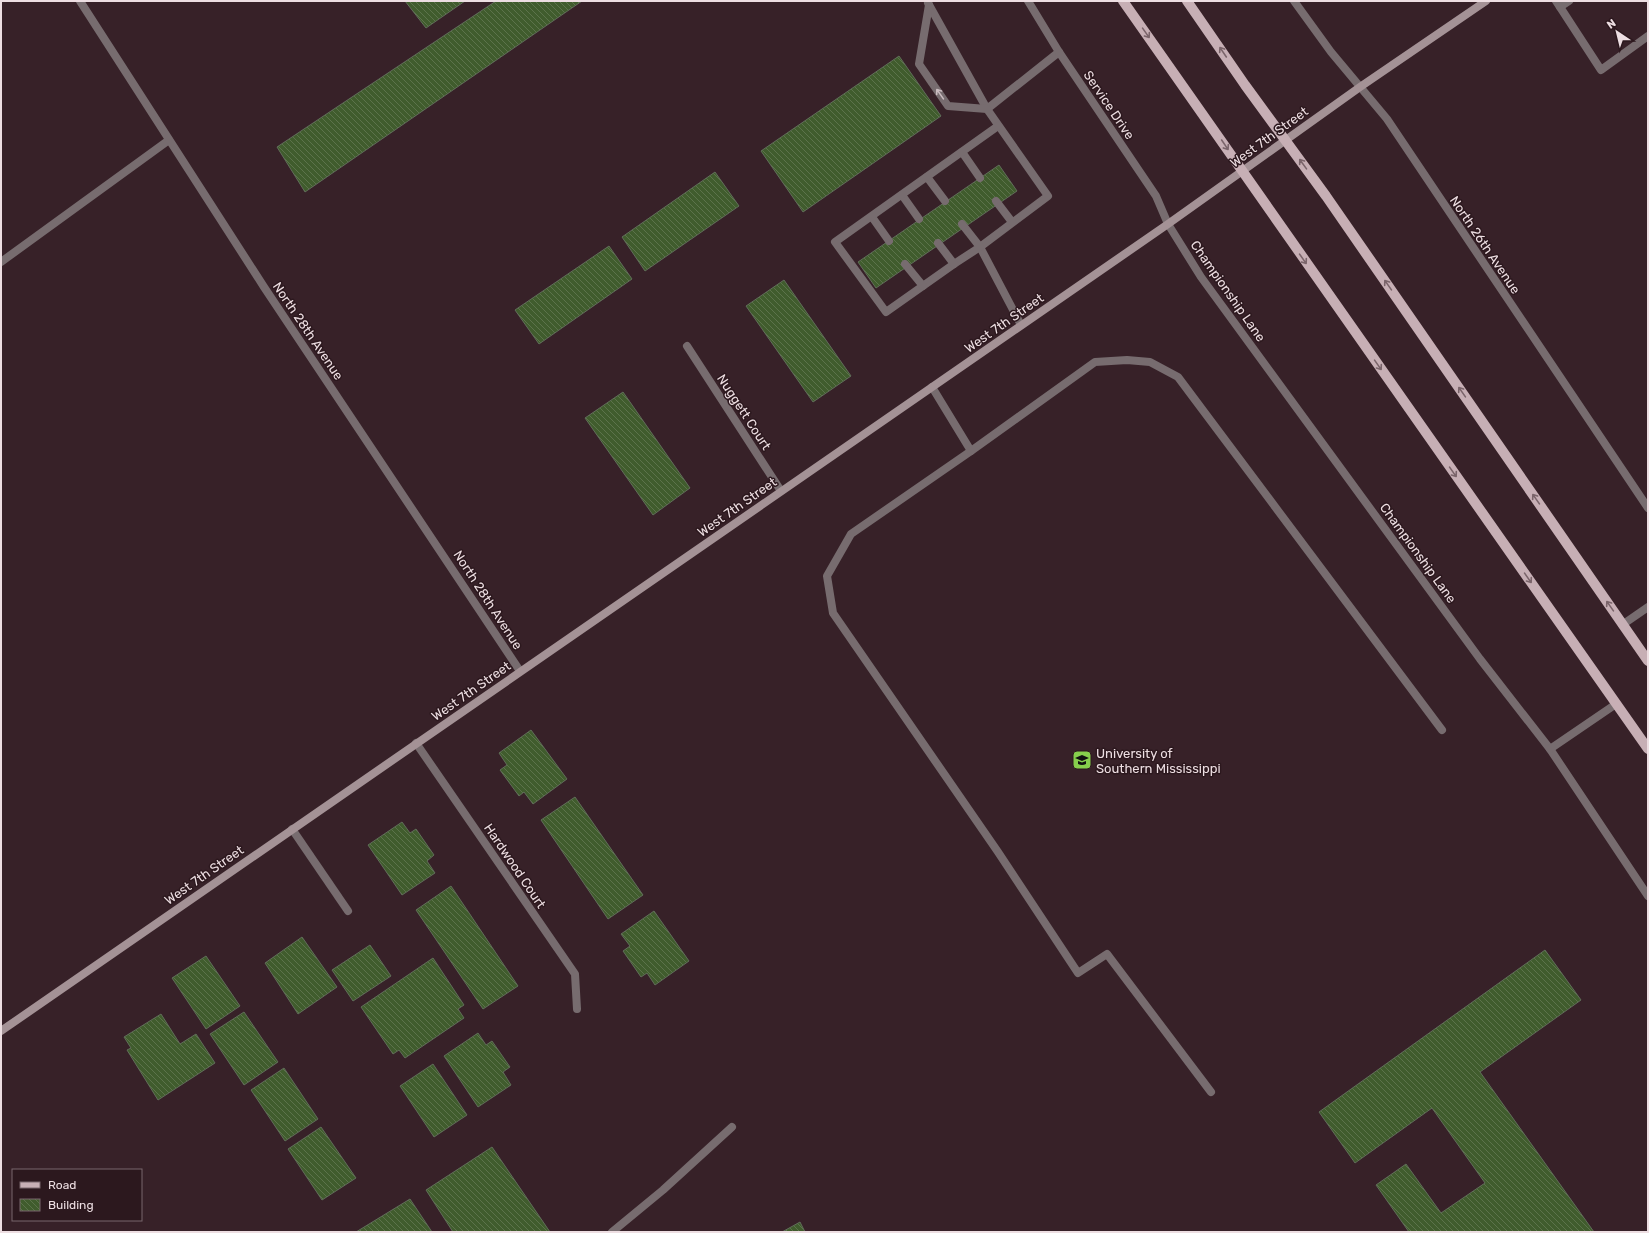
<svg xmlns="http://www.w3.org/2000/svg" width="1649" height="1233" font-family="Rubik,sans-serif">
  <style>
    .building { fill: url(#building-back-hatch); stroke: #606d59 }
    .lines { fill: none; stroke-linecap: round; stroke-linejoin: round }
    .service { stroke: #776c6f; stroke-width: 8 }
    .minor { stroke: #776c6f; stroke-width: 8 }
    .secondary { stroke: #a49296; stroke-width: 8 }
    .primary { stroke: #c7afb5; stroke-width: 10 }
    .oneway { stroke: #7a646a }
    .oneway2 { stroke: #cabcc0 }
    .labels { text-anchor: middle; dominant-baseline: central; stroke-width: 3; stroke-linejoin: round; paint-order: stroke }
    .street-label { font-size: 13px; fill: #eddee2; stroke: #2c181e }
    .poi-label { font-size: 13px; fill: #eddee2; stroke: #2c181e; text-anchor: start }
  </style>
  <defs>
    <pattern id="building-back-hatch" width="6" height="6" patternUnits="userSpaceOnUse"><rect width="6" height="6" fill="#405c2d"/><path d="M-1 5l2 2M0 0l6 6M5-1l2 2" fill="none" stroke="#5c734b"/></pattern>
  </defs>
  <rect width="100%" height="100%" fill="#372128"/>
  <g class="building">
    <polygon points="405,1 465,1 426,28"/>
    <polygon points="496,1 582,1 305,192 277,147"/>
    <polygon points="899,56 941,116 803,212 761,151"/>
    <polygon points="999,165 1017,191 876,288 858,262"/>
    <polygon points="715,172 739,206 645,271 622,237"/>
    <polygon points="609,246 632,279 539,344 515,310"/>
    <polygon points="784,280 851,376 813,402 746,306"/>
    <polygon points="623,392 690,488 653,515 585,418"/>
    <polygon points="531,730 567,779 533,804 524,792 519,796 500,770 507,765 499,753"/>
    <polygon points="575,797 643,895 608,919 541,820"/>
    <polygon points="402,822 410,833 416,829 434,855 427,861 435,873 402,895 368,845"/>
    <polygon points="451,886 518,986 483,1009 416,910"/>
    <polygon points="654,911 689,961 655,985 647,973 641,977 623,951 630,946 621,934"/>
    <polygon points="302,937 337,987 298,1014 265,963"/>
    <polygon points="370,945 391,976 353,1001 332,970"/>
    <polygon points="1545,950 1581,1000 1480,1072 1594,1232 1409,1232 1376,1185 1406,1164 1441,1213 1485,1183 1432,1108 1355,1163 1319,1112"/>
    <polygon points="206,956 240,1006 206,1029 172,978"/>
    <polygon points="433,958 464,1005 458,1009 464,1018 405,1058 399,1050 393,1054 361,1007"/>
    <polygon points="244,1012 278,1062 244,1085 210,1034"/>
    <polygon points="161,1014 180,1044 196,1034 215,1063 158,1100 127,1050 131,1048 124,1037"/>
    <polygon points="478,1033 486,1045 492,1041 510,1067 503,1072 511,1085 478,1107 444,1056"/>
    <polygon points="433,1064 467,1115 434,1137 400,1086"/>
    <polygon points="284,1068 318,1119 285,1141 251,1090"/>
    <polygon points="321,1127 356,1178 322,1200 288,1149"/>
    <polygon points="492,1147 550,1232 453,1232 426,1190"/>
    <polygon points="410,1199 432,1232 356,1232"/>
    <polygon points="800,1222 805,1232 782,1232"/>
  </g>
  <g class="lines">
    <g class="service">
      <polyline points="1556,1 1560,7 1569,1"/>
      <polyline points="928,3 987,109 1059,52"/>
      <polyline points="929,5 919,64 948,106 987,109 1048,196 980,247 1021,325"/>
      <polyline points="1560,7 1601,70 1648,36"/>
      <polyline points="962,152 980,178"/>
      <polyline points="927,177 945,201"/>
      <polyline points="902,195 919,219"/>
      <polyline points="996,201 1012,222"/>
      <polyline points="872,217 889,241"/>
      <polyline points="962,224 980,247 954,264 886,312 835,242 998,126"/>
      <polyline points="938,243 954,264"/>
      <polyline points="1,262 169,140"/>
      <polyline points="905,264 923,286"/>
      <polyline points="932,387 971,451 851,534 827,576 833,613 998,852 1078,973 1107,954 1211,1092"/>
      <polyline points="971,451 1095,362 1127,360 1150,362 1178,377 1442,730"/>
      <polyline points="292,829 348,911"/>
      <polyline points="612,1232 663,1190 732,1127"/>
    </g>
    <g class="minor">
      <polyline points="80,1 264,287 520,671"/>
      <polyline points="1028,1 1059,52 1156,196 1168,224 1201,277 1480,659 1550,749 1648,896"/>
      <polyline points="1294,1 1331,52 1387,119 1648,508"/>
      <polyline points="687,346 781,491"/>
      <polyline points="1622,625 1648,607"/>
      <polyline points="416,743 575,974 577,1009"/>
      <polyline points="1550,749 1616,704"/>
    </g>
    <polyline class="secondary" points="1,1031 1168,224 1360,87 1486,1"/>
    <g class="primary">
      <polyline points="1123,1 1648,749"/>
      <polyline points="1187,1 1245,85 1326,196 1648,661"/>
    </g>
  </g>
  <defs><path id="oneway-shaft" d="M-6 0H5M1.5-3L5.5 0L1.5 3" fill="none" stroke-width="1.6" stroke-linecap="round" stroke-linejoin="round"/></defs>
  <g class="oneway">
    <use href="#oneway-shaft" transform="translate(1146 33) rotate(55)"/>
    <use href="#oneway-shaft" transform="translate(1223 52) rotate(-124)"/>
    <use href="#oneway-shaft" transform="translate(1225 145) rotate(56)"/>
    <use href="#oneway-shaft" transform="translate(1303 164) rotate(-126)"/>
    <use href="#oneway-shaft" transform="translate(1303 259) rotate(55)"/>
    <use href="#oneway-shaft" transform="translate(1388 285) rotate(-125)"/>
    <use href="#oneway-shaft" transform="translate(1378 365) rotate(55)"/>
    <use href="#oneway-shaft" transform="translate(1462 392) rotate(-125)"/>
    <use href="#oneway-shaft" transform="translate(1453 472) rotate(55)"/>
    <use href="#oneway-shaft" transform="translate(1536 499) rotate(-125)"/>
    <use href="#oneway-shaft" transform="translate(1528 578) rotate(55)"/>
    <use href="#oneway-shaft" transform="translate(1610 606) rotate(-125)"/>
  </g>
  <use class="oneway2" href="#oneway-shaft" transform="translate(940 94) rotate(-125)"/>
  <defs>
    <symbol id="university-square" viewBox="-11 -11 22 22"><rect x="-9" y="-9" width="18" height="18" rx="4" fill="#86cf4c" stroke="#2c181e"/><path d="M0-5L7-2L0 1L-7-2ZM-4 1L0 2.5L4 1V4Q0 6-4 4Z" fill="#111"/></symbol>
  </defs>
  <g fill-rule="evenodd">
    <use href="#university-square" x="1071" y="749" width="22" height="22"/>
  </g>
  <g class="labels">
    <g class="street-label">
      <text transform="translate(1109 105) rotate(56)">Service Drive</text>
      <text transform="translate(1269 137) rotate(-36)">West 7th Street</text>
      <text transform="translate(1485 245) rotate(56)">North 26th Avenue</text>
      <text transform="translate(1228 291) rotate(55)">Championship Lane</text>
      <text transform="translate(1004 323) rotate(-35)">West 7th Street</text>
      <text transform="translate(308 331) rotate(56)">North 28th Avenue</text>
      <text transform="translate(744 412) rotate(57)">Nuggett Court</text>
      <text transform="translate(737 507) rotate(-35)">West 7th Street</text>
      <text transform="translate(1418 553) rotate(54)">Championship Lane</text>
      <text transform="translate(488 600) rotate(57)">North 28th Avenue</text>
      <text transform="translate(471 691) rotate(-35)">West 7th Street</text>
      <text transform="translate(515 866) rotate(56)">Hardwood Court</text>
      <text transform="translate(204 875) rotate(-35)">West 7th Street</text>
    </g>
    <g class="poi-label">
      <text x="1096" y="753">University of<tspan x="1096" dy="15">Southern Mississippi</tspan></text>
    </g>
  </g>
  <rect width="1649" height="1233" fill="none" stroke="#eddee2" stroke-width="4"/>
  <rect x="12" y="1169" width="130" height="52" fill="#2c181e" stroke="#79676c"/>
  <rect x="20" y="1182" width="20" height="6" fill="#c7afb5" stroke="#79676c"/>
  <text x="48" y="1189" font-size="12" fill="#eddee2">Road</text>
  <rect x="20" y="1199" width="20" height="12" fill="url(#building-back-hatch)" stroke="#79676c"/>
  <text x="48" y="1209" font-size="12" fill="#eddee2">Building</text>
  <g transform="translate(1617 32) rotate(325)" stroke="#2c181e" stroke-width="3" paint-order="stroke">
  <path d="M0-3L7 15L0 10L-7 15Z" fill="#eddee2"/>
  <text y="-6" font-size="11" font-weight="bold" text-anchor="middle" fill="#eddee2">N</text>
  </g>
</svg>
